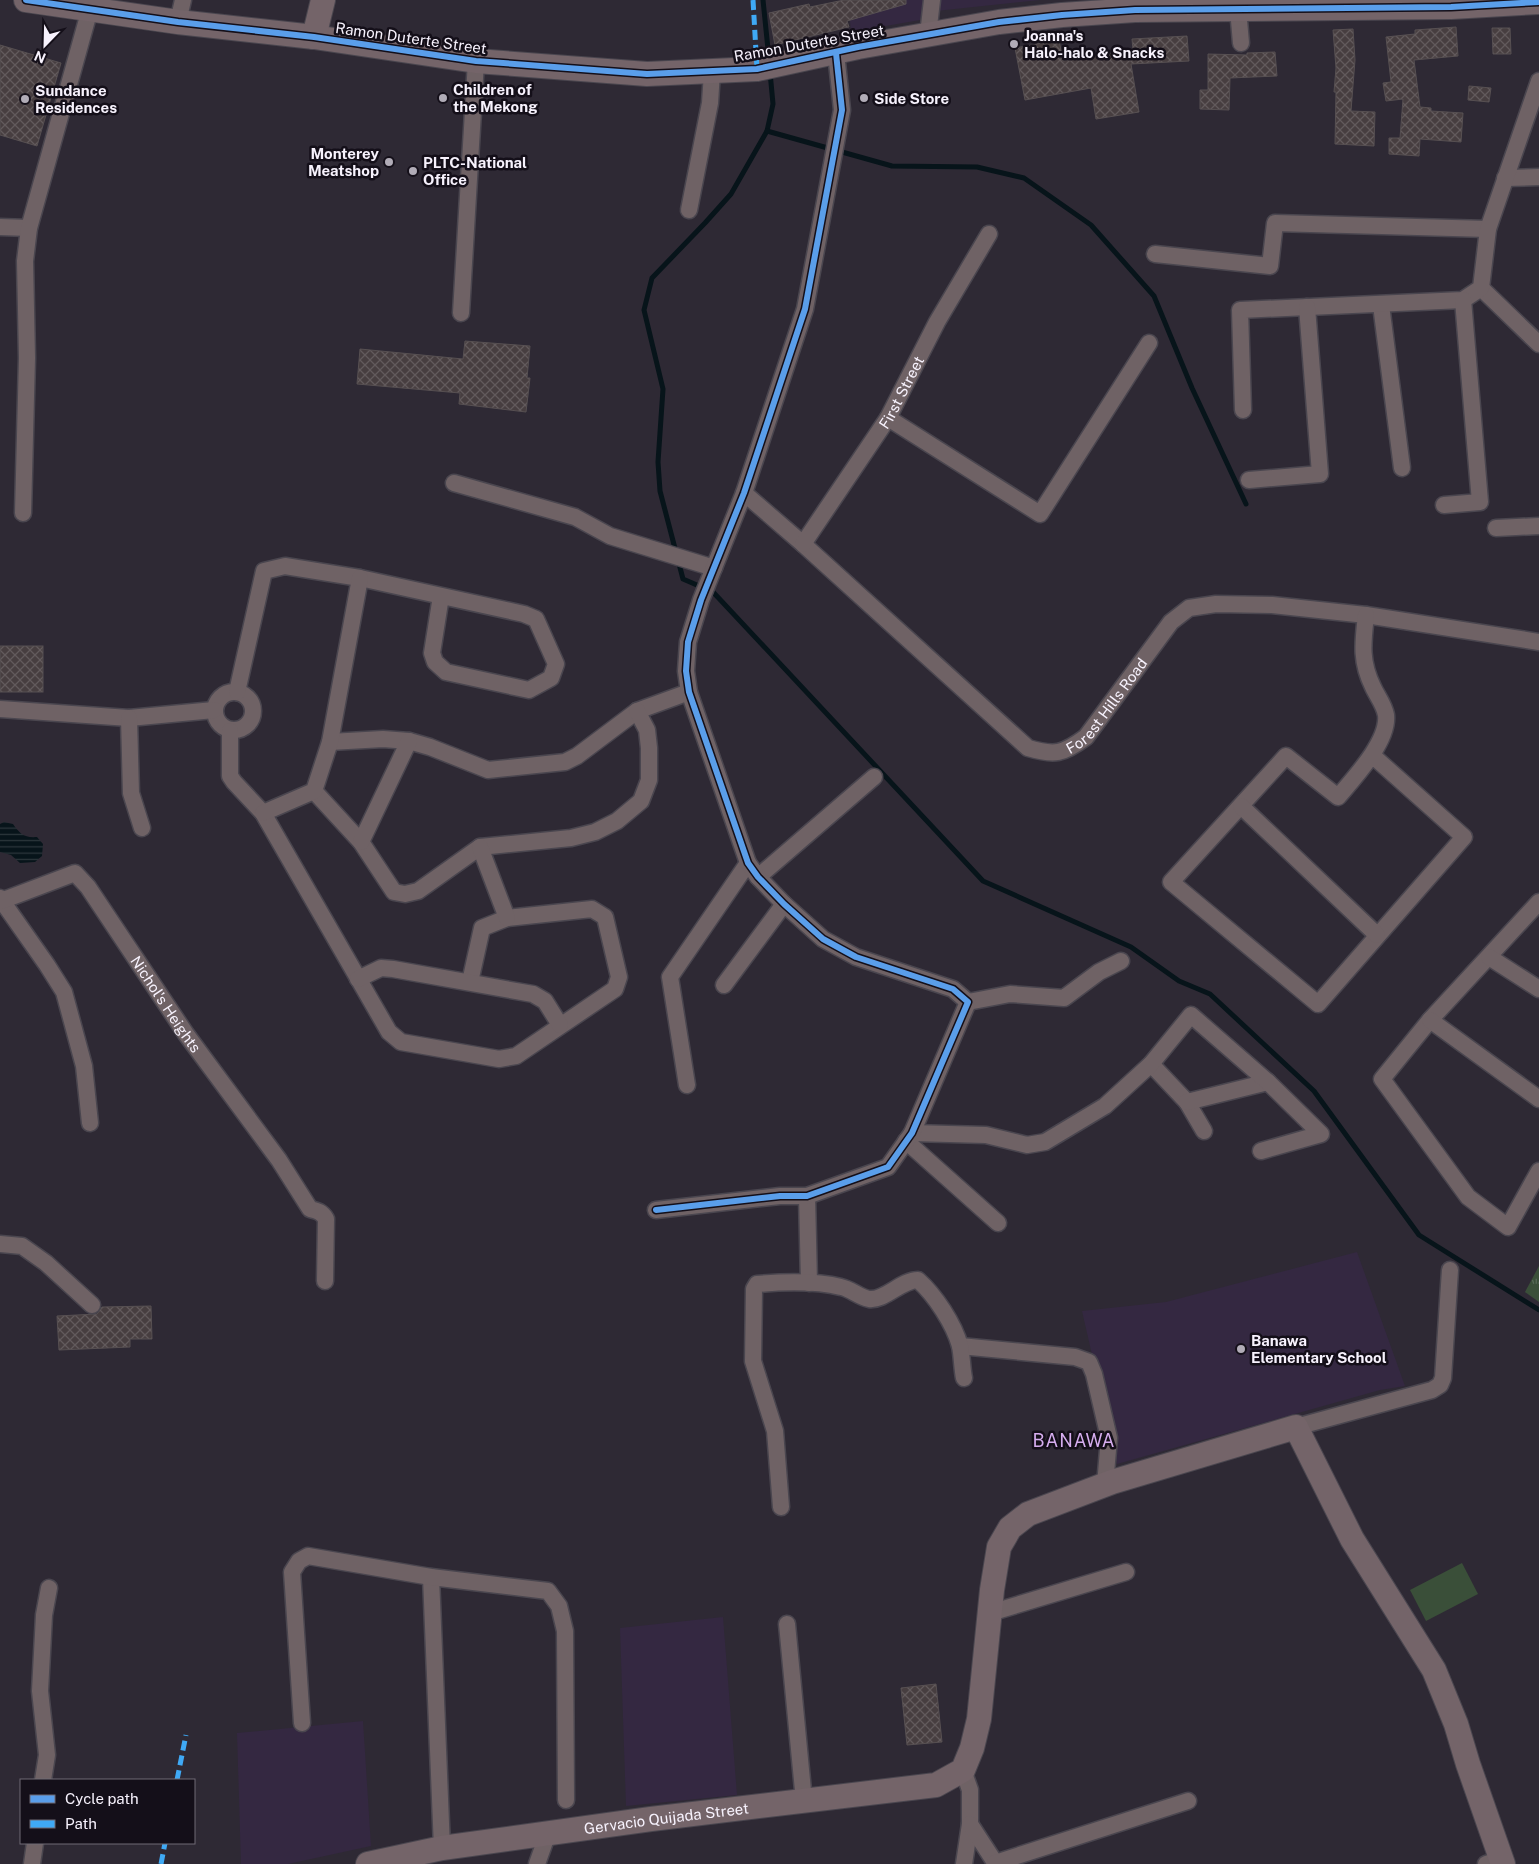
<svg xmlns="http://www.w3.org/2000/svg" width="1539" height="1864" font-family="'Public Sans',sans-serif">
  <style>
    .built { fill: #342841 }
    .grass { fill: url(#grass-tufts) }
    .pitch { fill: #3a4f39 }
    .water { fill: url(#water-rules) }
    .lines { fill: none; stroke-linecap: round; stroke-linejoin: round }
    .stream { stroke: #07141a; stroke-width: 5 }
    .building { fill: url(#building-cross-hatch); stroke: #575052 }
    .street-casing { stroke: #4a464f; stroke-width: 19 }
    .secondary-casing { stroke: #4a464f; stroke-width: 26 }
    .street { stroke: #6f6265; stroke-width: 16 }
    .secondary { stroke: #746469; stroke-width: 24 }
    .quiet { stroke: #3fa9f5; stroke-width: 5; stroke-dasharray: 10 5; stroke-linecap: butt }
    .cycleway-casing { stroke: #140f19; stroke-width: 9 }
    .cycleway { stroke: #5a9eea; stroke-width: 6 }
    .poi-dot { fill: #b1acb7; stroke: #140f19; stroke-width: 2 }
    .labels { text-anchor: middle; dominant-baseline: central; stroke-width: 5; stroke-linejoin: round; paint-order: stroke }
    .poi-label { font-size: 15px; font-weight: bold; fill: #f7f2fd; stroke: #140f19; text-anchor: start }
    .street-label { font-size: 15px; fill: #f7f2fd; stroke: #140f19 }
    .quarter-label { font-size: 18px; letter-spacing: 1px; fill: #d6adef; stroke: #140f19 }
  </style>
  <defs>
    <pattern id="grass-tufts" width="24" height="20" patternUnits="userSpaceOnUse" patternTransform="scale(1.25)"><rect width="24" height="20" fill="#3a4f39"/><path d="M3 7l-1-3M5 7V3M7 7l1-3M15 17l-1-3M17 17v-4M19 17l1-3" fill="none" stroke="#576957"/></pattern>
    <pattern id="water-rules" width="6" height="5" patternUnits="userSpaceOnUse" patternTransform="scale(1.25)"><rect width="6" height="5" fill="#07141a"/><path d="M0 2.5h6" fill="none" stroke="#2c373c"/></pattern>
    <pattern id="building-cross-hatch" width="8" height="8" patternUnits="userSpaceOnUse" patternTransform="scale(1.25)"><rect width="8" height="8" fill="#473e40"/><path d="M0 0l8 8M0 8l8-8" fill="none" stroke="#625a5c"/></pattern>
  </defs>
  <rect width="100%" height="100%" fill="#2e2934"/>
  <g class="built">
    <polygon points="848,0 924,0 920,20 851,32"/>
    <polygon points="939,0 1040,0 936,11"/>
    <polygon points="1357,1252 1405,1386 1380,1390 1117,1464 1082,1311 1166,1302"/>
    <polygon points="723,1617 737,1795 626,1806 620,1628"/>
    <polygon points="363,1721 371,1846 288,1864 241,1864 237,1733"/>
  </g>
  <polygon class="grass" points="1539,1266 1539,1302 1525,1292"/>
  <polygon class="pitch" points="1462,1563 1478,1594 1426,1621 1410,1590"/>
  <path class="water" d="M4,822l9,2c7,10 11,14 24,13l6,7 -1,12 -7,6 -15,1 -9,-8 -11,-3v-28z"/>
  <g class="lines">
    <g class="stream">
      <polyline points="763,0 769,59"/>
      <polyline points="770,72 773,104 767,131 731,194 705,223 652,278 644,310 663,389 658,462 660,491 683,579 713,592 983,881 1131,947 1179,981 1210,994 1314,1091 1419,1235 1539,1310"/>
      <polyline points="767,131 892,166 977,167 1024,178 1091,225 1154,296 1192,388 1246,504"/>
    </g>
  </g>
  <g class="building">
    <polygon points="844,0 906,0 906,4 847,21 849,27 775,45 769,13 809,4 810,7"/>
    <polygon points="1456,27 1458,56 1414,60 1420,107 1431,108 1431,111 1463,113 1461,142 1420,139 1419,156 1389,154 1389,138 1400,138 1403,99 1386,101 1383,83 1391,82 1386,37 1415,34 1415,30"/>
    <polygon points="1492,28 1510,28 1511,54 1493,54"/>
    <polygon points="1353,29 1355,60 1351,111 1375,112 1374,146 1335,144 1336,92 1334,92 1336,68 1333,30"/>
    <polygon points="1187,36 1189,61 1131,64 1139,112 1096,119 1091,88 1025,100 1015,48 1059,40 1063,61 1133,50 1132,39"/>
    <polygon points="0,45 61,63 37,146 0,135"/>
    <polygon points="1275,52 1277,76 1230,78 1229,110 1200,109 1200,90 1208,90 1208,54 1247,55 1247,53"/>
    <polygon points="1469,86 1491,88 1489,102 1468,100"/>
    <polygon points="465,341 530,346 527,378 530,378 526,412 459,404 460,393 357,384 360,349 463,359"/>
    <rect x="0" y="646" width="43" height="46"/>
    <polygon points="151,1306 152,1339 130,1339 130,1347 59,1350 57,1316 97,1314 102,1307"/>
    <polygon points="936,1684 942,1742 907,1745 901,1688"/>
  </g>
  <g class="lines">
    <defs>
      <g id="street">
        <polyline points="1238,9 1241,43"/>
        <polyline points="178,22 183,0"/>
        <polyline points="928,35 932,0"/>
        <polyline points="1505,178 1539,177"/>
        <polyline points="689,210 710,103 712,72"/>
        <polyline points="0,227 29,228"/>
        <polyline points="1155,254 1270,266 1275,223 1488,229"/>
        <polyline points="1481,288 1539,344"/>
        <polyline points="1381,305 1402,468"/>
        <polyline points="461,313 476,61"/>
        <polyline points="1243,410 1240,310 1463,300 1481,288 1488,229 1539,81"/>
        <polyline points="888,418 1040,514 1149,343"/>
        <polyline points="1249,480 1320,474 1307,307"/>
        <polyline points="454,483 575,517 610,536 714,568"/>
        <path id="s1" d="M744,493l59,51 225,204c27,8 35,6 58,-11l85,-115 18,-14 27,-4 56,1 94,10 173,27"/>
        <polyline points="1444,505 1480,502 1463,300"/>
        <polyline points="23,513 27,358 25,261 29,228 90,9"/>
        <polyline points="1496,528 1539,526"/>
        <path id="s2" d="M803,544l85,-126 49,-96 52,-88"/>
        <path d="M1366,615c-3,27 -6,46 7,72 4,9 11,17 13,28 3,26 -32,63 -48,82l-52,-41 -115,126 147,122 146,-167 -91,-81"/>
        <circle cx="234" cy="711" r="19"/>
        <polyline points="237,692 264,571 285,566 360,578 524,614 536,619 556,664 551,678 529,690 446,672 435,662 432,653 441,596"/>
        <polyline points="0,709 129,718 214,710"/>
        <polyline points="129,718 131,793 142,828"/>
        <polyline points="230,731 230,776 234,782 263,813 389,1032 401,1042 499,1059 516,1056 615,989 619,977 605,917 592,909 507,918 482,928 470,982"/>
        <polyline points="330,742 383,739 409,741 430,747 488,770 565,762 577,756 637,711 689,692"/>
        <polyline points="314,791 361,842 394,892 405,894 418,891 480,847 571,838 595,832 617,821 641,801 649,780 649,748 647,730 637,711"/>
        <polyline points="1241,806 1377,935"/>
        <polyline points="263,813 314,791 330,742 360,578"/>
        <polyline points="361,842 409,741"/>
        <polyline points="480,847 507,918"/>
        <polyline points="758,877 874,777"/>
        <polyline points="0,898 47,965 64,992 84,1066 90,1123"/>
        <path id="s3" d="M1,901l74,-28 13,14 98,147 93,126 31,49c8,2 12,3 16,10l-1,62"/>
        <polyline points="1539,902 1430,1020 1382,1079 1468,1197 1508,1227 1539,1171"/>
        <polyline points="1489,957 1539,989"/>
        <polyline points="358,979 381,968 393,969 533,994 545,1001 560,1025"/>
        <polyline points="724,985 784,904"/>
        <polyline points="968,1002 1010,994 1064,998 1099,972 1121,961"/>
        <polyline points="1430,1020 1539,1099"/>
        <polyline points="1151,1064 1187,1102 1204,1131"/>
        <polyline points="687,1085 670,977 748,863"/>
        <polyline points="1187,1102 1268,1082"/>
        <polyline points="912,1133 986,1135 1027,1145 1045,1142 1105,1106 1151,1064 1191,1015 1268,1082 1321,1134 1261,1151"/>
        <polyline points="906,1141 998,1223"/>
        <polyline points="807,1196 809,1283"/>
        <polyline points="656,1210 780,1196 807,1196 888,1167 912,1133 968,1002 953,989 856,957 823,939 784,904 758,877 748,863 689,692 686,671 688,642 701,600 744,493 805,309 842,110 836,53"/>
        <polyline points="0,1244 22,1246 46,1263 92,1305"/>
        <polyline points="960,1346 1075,1357 1089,1362 1094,1374 1109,1438 1105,1485"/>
        <polyline points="1296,1427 1432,1390 1440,1385 1443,1378 1450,1270"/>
        <path d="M781,1507l-6,-76 -22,-70 1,-72 3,-5c24,-2 60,-3 84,3 10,2 18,10 28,12 16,2 32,-19 49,-19 17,15 36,44 42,66 2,10 2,22 4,32"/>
        <polyline points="431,1577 442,1848"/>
        <polyline points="990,1613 1126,1572"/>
        <polyline points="787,1624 804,1801"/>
        <polyline points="302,1723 292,1572 299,1561 308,1556 431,1577 548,1591 559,1606 565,1631 566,1800"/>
        <polyline points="963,1770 970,1790 970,1824 964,1864"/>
        <polyline points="43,1780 47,1755 40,1691 44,1615 49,1588"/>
        <polyline points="970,1824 996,1864"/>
        <polyline points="995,1863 1188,1801"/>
        <polyline points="32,1864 35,1843"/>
        <polyline points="537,1864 548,1833"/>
        <polyline points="1486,1864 1501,1859"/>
      </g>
      <g id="secondary">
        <polyline points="26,0 178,22 314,37 476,61 647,74 757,69 858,47 999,22 1062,15 1135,10 1451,7 1539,2"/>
        <polyline points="314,37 323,0"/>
        <path id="s4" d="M368,1864l74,-16 209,-29 285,-34 27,-15 9,-22 7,-29 13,-129 7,-43 11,-19 18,-14 84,-32 184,-55 56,112 82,131 22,54 12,40 35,100"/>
      </g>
    </defs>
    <use href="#street" class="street-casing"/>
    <use href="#secondary" class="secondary-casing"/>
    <use href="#street" class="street"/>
    <use href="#secondary" class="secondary"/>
    <g class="quiet">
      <polyline points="753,0 757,69"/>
      <polyline points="177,1780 186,1735"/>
      <polyline points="161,1864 165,1843"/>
    </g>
    <defs>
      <g id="cycleway">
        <polyline points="26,0 178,22 314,37 476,61 647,74 757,69 858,47 999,22 1062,15 1135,10 1451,7 1539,2"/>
        <polyline points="656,1210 780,1196 807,1196 888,1167 912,1133 968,1002 953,989 856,957 823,939 784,904 758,877 748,863 689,692 686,671 688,642 701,600 744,493 805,309 842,110 836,53"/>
      </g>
    </defs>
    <use href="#cycleway" class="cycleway-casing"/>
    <use href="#cycleway" class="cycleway"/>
  </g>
  <g class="poi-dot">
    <circle cx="1014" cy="44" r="5"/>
    <circle cx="443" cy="98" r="5"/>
    <circle cx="864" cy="98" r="5"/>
    <circle cx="25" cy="99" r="5"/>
    <circle cx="389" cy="162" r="5"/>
    <circle cx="413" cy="171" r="5"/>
    <circle cx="1241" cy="1349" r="5"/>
  </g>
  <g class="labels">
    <g class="poi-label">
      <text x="1024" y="35">Joanna's<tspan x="1024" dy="17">Halo-halo &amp; Snacks</tspan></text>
      <text x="453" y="89">Children of<tspan x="453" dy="17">the Mekong</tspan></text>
      <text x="35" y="90">Sundance<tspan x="35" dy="17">Residences</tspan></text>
      <text x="874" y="98">Side Store</text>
      <text x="379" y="153" text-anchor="end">Monterey<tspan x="379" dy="17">Meatshop</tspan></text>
      <text x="423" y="162">PLTC-National<tspan x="423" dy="17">Office</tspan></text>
      <text x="1251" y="1340">Banawa<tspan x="1251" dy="17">Elementary School</tspan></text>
    </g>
    <g class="street-label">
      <text transform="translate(411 38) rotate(8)">Ramon Duterte Street</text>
      <text transform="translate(809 43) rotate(-10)">Ramon Duterte Street</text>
      <text stroke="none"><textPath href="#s2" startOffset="181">First Street</textPath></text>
      <text stroke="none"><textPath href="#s1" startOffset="481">Forest Hills Road</textPath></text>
      <text stroke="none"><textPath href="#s3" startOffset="239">Nichol's Heights</textPath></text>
      <text stroke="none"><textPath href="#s4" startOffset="302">Gervacio Quijada Street</textPath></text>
    </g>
    <g class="quarter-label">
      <text x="1074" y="1440">BANAWA</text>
    </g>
  </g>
  <rect x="20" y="1779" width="175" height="65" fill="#140f19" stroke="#6f6a74"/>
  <rect x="30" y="1795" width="25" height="8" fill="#5a9eea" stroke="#6f6a74"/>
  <text x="65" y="1804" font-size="15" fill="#f7f2fd">Cycle path</text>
  <rect x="30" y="1820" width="25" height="8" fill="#3fa9f5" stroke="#6f6a74"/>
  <text x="65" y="1829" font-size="15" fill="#f7f2fd">Path</text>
  <g transform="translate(45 45) rotate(203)" stroke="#140f19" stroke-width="4" paint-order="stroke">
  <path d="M0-4L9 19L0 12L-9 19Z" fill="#f7f2fd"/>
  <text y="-8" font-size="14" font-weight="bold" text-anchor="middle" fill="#f7f2fd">N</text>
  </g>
</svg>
